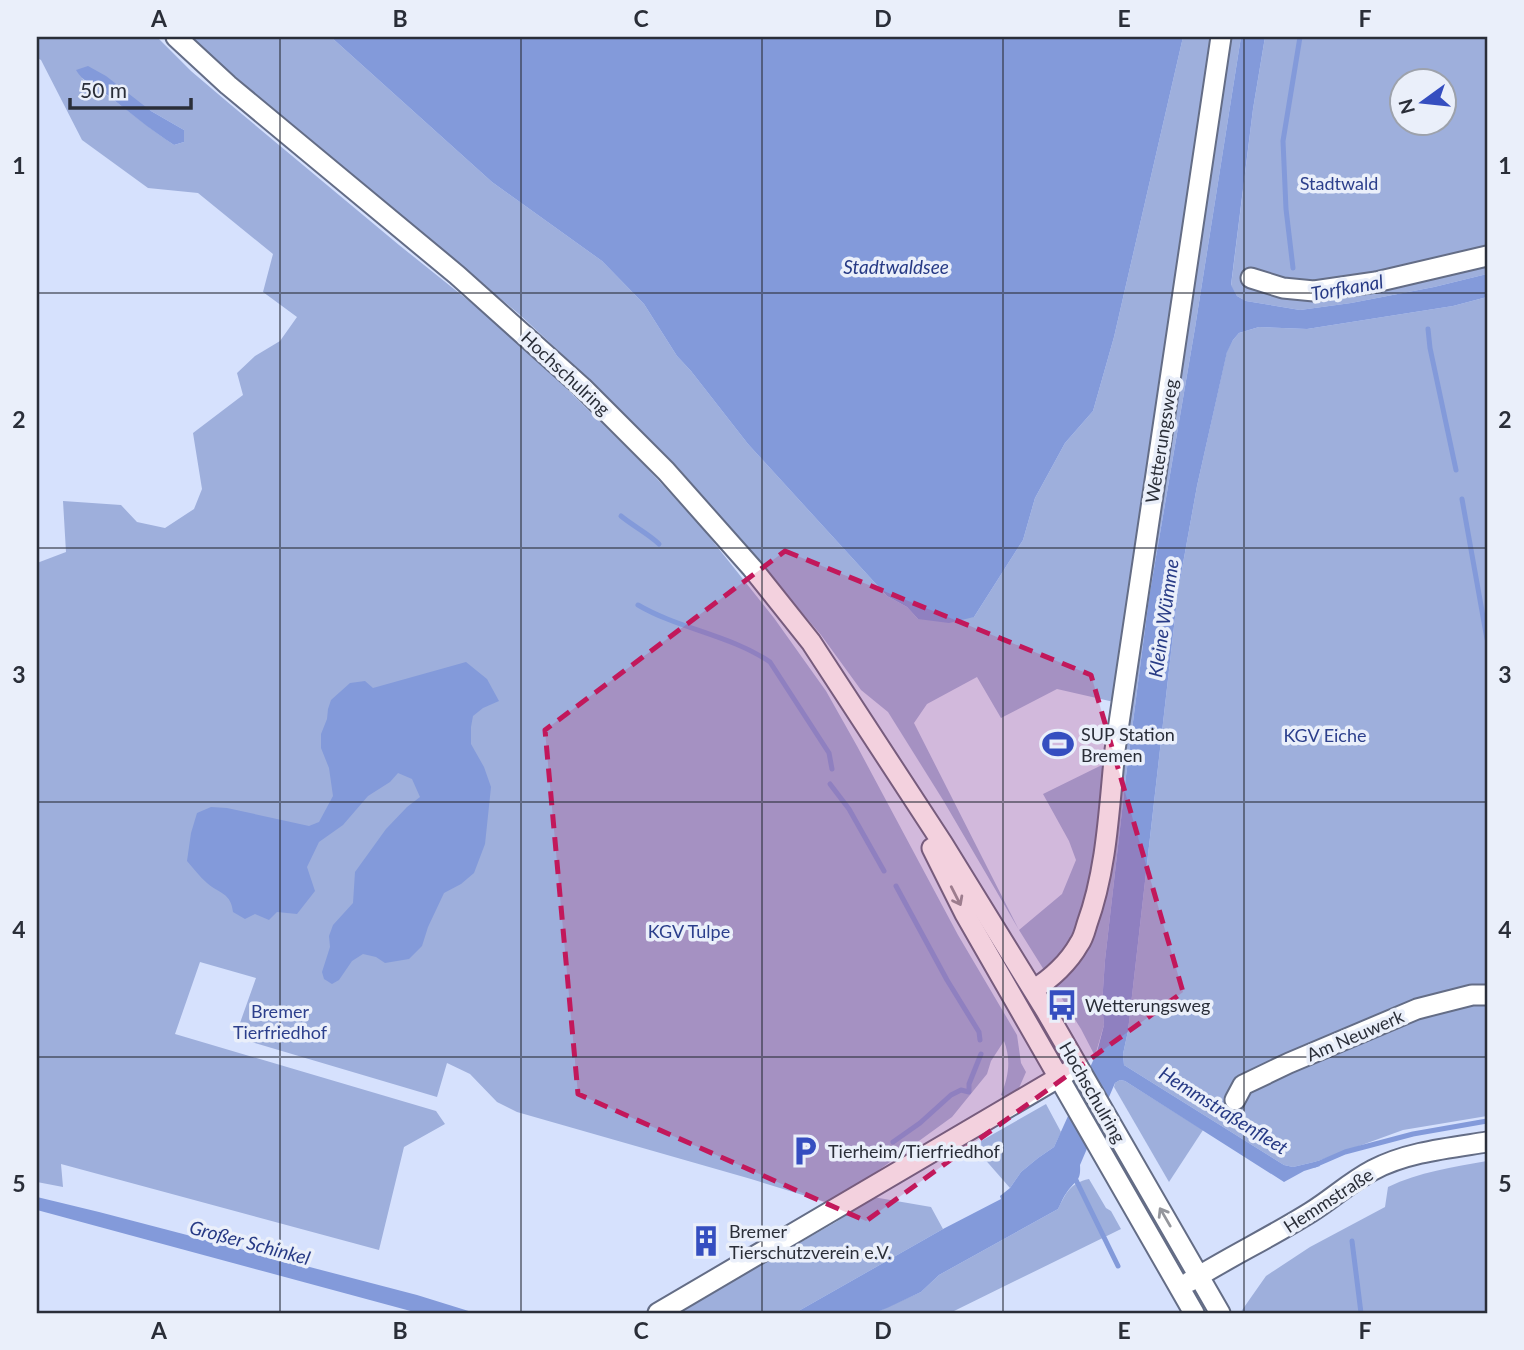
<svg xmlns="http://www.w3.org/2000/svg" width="1524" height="1350" font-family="Lato,sans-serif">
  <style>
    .green { fill: #9eafdc; fill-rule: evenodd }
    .water { fill: #839ada }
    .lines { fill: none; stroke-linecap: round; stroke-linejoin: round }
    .stream { stroke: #839ada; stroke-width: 5 }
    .minor-casing { stroke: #646d86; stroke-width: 23 }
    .minor { stroke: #fff; stroke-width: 19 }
    .oneway { stroke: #94969c }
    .marked { fill: #c2185b; fill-opacity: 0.2; stroke: #c2185b; stroke-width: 5; stroke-dasharray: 14 9; stroke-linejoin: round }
    .grid { fill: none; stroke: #2a2e38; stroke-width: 2; stroke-opacity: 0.55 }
    .labels { text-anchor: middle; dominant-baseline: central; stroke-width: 7; stroke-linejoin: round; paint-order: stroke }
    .park-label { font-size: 18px; fill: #2c3f8c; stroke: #eaeffa }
    .street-label { font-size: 18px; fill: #2a2e38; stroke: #eaeffa }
    .poi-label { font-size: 18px; fill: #2a2e38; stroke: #eaeffa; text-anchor: start }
    .water-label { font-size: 19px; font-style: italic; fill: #273a85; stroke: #eaeffa }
    .neatline { fill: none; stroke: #2a2e38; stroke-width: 2.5 }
    .grid-label { font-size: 23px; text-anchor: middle; font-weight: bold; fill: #2a2e38 }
  </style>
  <rect width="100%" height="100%" fill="#d6e1fd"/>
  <g class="green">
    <path d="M37,37h120l34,34 40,34 168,140 95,76 70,65 81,80 54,58 75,94 52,73 31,55 101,189 59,100 4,28 5,9 -7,16 -14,9 -4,-2c8,-19 10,-36 3,-54l-13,20 -4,13 -35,43 -120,87 -81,-25 -234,-67 -20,-10 -27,-28 -23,-11 -10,34 -202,-60 21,-59 -56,-16 -25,72 261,77 9,13 -41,23 -25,103 -318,-86 2,23 -26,-5v-619l29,-11 -3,-51 58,4 16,17 28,6 29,-19 8,-20 -9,-56 50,-38 -6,-22 18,-17 25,-15 17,-24 -34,-25 10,-38 -75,-61 -50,-5 -66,-48 -41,-80 -4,-2zM81,78l70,33 33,19v12l-10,3c-32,-21 -60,-48 -93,-67z"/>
    <path d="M190,37h141l161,145 110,79 42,43 33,52 14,15 57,73 139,152 20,11 11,12 56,-2 49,-77 12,-42 30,-55 28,-32 21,-74 69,-300h58l-46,291 -46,270 -23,178 -21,184 -3,44 2,21 -9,31 -14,-27 -62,-99 -76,-130 -55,-88 -27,-22 -40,-55 -144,-169 -88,-87 -70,-65 -224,-185zM977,677l24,41 56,-29 57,13 -8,61 -63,31 26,47 7,19 -14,34 -43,36 -105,-207 13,-19z"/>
    <path d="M1265,37h222v237l-53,13 -83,16 -51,7 -54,-9 -9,-5 -6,-10 22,-177zM1402,80h42v42h-42z"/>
    <polygon points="1487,297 1487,1116 1403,1130 1318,1161 1293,1167 1284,1165 1124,1065 1123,1054 1128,1031 1178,591 1197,486 1227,351 1233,340 1239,333 1259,327 1307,329 1453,306"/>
    <polygon points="1120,1080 1125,1081 1203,1130 1169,1182 1114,1087 1115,1083"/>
    <polygon points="1046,1104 1061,1132 1054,1147 1038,1158 1021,1172 1010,1188 982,1156 981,1141"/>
    <path d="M1487,1161v152h-247l26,-37 44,-29 75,-40 3,-20c31,-15 65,-20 99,-26z"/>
    <path d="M1089,1179l17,29 5,3 10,18 -171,84h-76l47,-21 18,-17 119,-66c8,-16 12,-26 31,-30z"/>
    <polygon points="873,1197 931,1207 943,1229 795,1313 677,1313 836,1222"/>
  </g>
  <g class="water">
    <polygon points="331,37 1183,37 1114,337 1093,411 1065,443 1035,498 1023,540 974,617 949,623 918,619 907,607 887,596 748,444 691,371 677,356 644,304 602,261 492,182"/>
    <path d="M1241,37h24l-12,72 -22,176 6,11 9,5 54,9 51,-7 83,-16 53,-13v23l-34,9 -146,23 -48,-2 -20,6 -6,7 -6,12 -30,134 -19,105 -50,440 -5,23 1,11 160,100 9,2 25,-6 2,5 -16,5 -20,11 -159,-101 -5,-1 -5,3 -35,82c1,17 -4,14 -13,27 -4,5 -6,11 -9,17l-119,66 -18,17 -34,16 -13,5h-79l148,-84 58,-30 -1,-3 10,-8 11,-16 17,-14 16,-11 43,-95 7,-27 -2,-21 3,-44 21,-184 23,-178 46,-270z"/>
    <path d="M88,66l18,10 45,35 33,19v12l-10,3c-25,-16 -48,-36 -72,-54 -9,-7 -20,-10 -26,-21z"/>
    <path d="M466,662l21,17 12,22 -16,7 -10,8 -2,11v17l13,23 7,20 -6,57 -11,29 -13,11 -17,9 -16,34 -6,19 -13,13 -24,4 -9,-6 -13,-3 -11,7 -13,19 -7,4 -8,-5 -2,-7 8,-25 -1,-11 4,-11 20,-22 2,-31 31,-43 21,-22 13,-10 -8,-18 -14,-6 -8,9 -22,14 -25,29 -24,17 -12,25 8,24 -18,23 -20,-2 -8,8 -14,-6 -10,5 -12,-7c-2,-19 -13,-18 -26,-29 -7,-6 -13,-14 -20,-22l4,-28 6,-20 14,-6 16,1 82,18 10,-4 14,-26 -4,-28 -8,-20v-14l6,-15 1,-10 3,-9 19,-17 15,-2 8,7z"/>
    <polygon points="37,1197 99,1212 417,1295 475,1313 418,1313 37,1210"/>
  </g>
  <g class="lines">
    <g class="stream">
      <polyline points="1293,268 1286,209 1283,141 1300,37"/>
      <polyline points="1428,329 1430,348 1456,470"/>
      <polyline points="1462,499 1487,639"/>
      <path d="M621,516c12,10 28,18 38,28"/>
      <path d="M638,605c41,24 92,30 132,57l59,91 3,16"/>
      <polyline points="830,784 849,809 884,871"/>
      <polyline points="896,886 947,980 979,1032 980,1040"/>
      <polyline points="893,1142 920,1123 951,1095 961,1090 969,1092 969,1084 981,1054"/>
      <polyline points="1315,1165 1345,1152 1413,1134 1487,1121"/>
      <polyline points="1075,1178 1118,1266"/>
      <polyline points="1352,1241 1361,1313"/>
    </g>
    <defs>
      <g id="minor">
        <polyline points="176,37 228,85 457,275 582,387 666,471 752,568 811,642 943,844 1046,1011 1220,1313"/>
        <polyline points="1251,278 1283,288 1314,291 1376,282 1487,256"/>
        <polyline points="932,848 965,914 1194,1313"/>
        <path d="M1034,989c17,-10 35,-27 45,-45 4,-5 6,-13 8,-20 20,-55 22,-116 28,-174l106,-713"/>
        <polyline points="1235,1100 1243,1085 1289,1063 1417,1009 1472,995 1487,995"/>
        <path d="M1189,1282c40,-25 82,-45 122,-70 21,-13 39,-30 62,-42 34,-18 76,-22 114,-28"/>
        <polyline points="658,1313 1068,1072"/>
      </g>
    </defs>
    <use href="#minor" class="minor-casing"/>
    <use href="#minor" class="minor"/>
  </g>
  <defs><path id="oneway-shaft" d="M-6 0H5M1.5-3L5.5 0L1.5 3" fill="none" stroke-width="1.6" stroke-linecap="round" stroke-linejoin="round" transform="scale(1.75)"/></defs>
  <g class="oneway">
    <use href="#oneway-shaft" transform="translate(956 896) rotate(63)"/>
    <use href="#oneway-shaft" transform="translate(1165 1217) rotate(-120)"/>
  </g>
  <path class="marked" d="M785,551l306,124 92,317 -317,229 -288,-127 -33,-364z"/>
  <path class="grid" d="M280,37v1276M521,37v1276M762,37v1276M1003,37v1276M1244,37v1276M37,293h1450M37,548h1450M37,802h1450M37,1057h1450"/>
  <defs>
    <symbol id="stadium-bare" viewBox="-9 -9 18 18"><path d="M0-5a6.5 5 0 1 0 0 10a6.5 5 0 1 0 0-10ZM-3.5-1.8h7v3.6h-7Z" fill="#354ec0" stroke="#eaeffa" stroke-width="2.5" paint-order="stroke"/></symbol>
    <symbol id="bus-bare" viewBox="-9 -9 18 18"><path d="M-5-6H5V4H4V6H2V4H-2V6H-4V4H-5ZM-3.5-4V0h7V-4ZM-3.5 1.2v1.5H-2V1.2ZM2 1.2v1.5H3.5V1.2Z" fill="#354ec0" stroke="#eaeffa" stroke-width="2.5" paint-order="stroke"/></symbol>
    <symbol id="parking-bare" viewBox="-9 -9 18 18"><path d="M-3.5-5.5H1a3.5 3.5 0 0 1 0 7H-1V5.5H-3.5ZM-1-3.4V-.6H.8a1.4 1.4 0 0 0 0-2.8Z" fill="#354ec0" stroke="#eaeffa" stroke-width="2.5" paint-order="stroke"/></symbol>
    <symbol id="building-bare" viewBox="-9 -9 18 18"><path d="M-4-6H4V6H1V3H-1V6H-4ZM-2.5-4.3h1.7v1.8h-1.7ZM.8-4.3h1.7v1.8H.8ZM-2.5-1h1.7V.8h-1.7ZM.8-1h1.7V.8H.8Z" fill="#354ec0" stroke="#eaeffa" stroke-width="2.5" paint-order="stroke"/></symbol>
  </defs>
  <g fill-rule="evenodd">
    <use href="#stadium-bare" x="1036" y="722" width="44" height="44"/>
    <use href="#bus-bare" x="1040" y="983" width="44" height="44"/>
    <use href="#parking-bare" x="783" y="1129" width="44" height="44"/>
    <use href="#building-bare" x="684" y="1219" width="44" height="44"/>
  </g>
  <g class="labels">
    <g class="park-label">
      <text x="1339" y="183">Stadtwald</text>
      <text x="1325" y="735">KGV Eiche</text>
      <text x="689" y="931">KGV Tulpe</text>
      <text x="280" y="1011">Bremer<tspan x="280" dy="21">Tierfriedhof</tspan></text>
    </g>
    <g class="street-label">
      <text transform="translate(566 373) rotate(43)">Hochschulring</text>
      <text transform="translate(1161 441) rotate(-81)">Wetterungsweg</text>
      <text transform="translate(1355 1035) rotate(-23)">Am Neuwerk</text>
      <text transform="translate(1093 1092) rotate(60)">Hochschulring</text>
      <text transform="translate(1328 1200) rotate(-33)">Hemmstraße</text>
    </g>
    <g class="poi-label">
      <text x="1081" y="734">SUP Station<tspan x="1081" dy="21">Bremen</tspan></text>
      <text x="1085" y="1005">Wetterungsweg</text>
      <text x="828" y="1151">Tierheim/Tierfriedhof</text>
      <text x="729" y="1231">Bremer<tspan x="729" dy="21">Tierschutzverein e.V.</tspan></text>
    </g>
    <g class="water-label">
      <text x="896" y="266">Stadtwaldsee</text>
      <text transform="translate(1347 287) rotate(-10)">Torfkanal</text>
      <text transform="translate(1163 618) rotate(-82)">Kleine Wümme</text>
      <text transform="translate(1224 1110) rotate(32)">Hemmstraßenfleet</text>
      <text transform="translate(250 1242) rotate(15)">Großer Schinkel</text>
    </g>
  </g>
  <rect width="1524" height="1350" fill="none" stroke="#eaeffa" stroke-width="77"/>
  <g transform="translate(1423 102) rotate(255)"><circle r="33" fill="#eaeffa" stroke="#9da2ac" stroke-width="2"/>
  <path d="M0-5L12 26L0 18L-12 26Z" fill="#354ec0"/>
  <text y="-10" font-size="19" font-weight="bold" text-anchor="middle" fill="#2a2e38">N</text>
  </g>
  <path d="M70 98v10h121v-10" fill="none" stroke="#2a2e38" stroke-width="3.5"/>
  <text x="80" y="98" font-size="21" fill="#2a2e38" stroke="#eaeffa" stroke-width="5" paint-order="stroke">50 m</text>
  <rect x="38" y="38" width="1448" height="1274" class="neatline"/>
  <g class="grid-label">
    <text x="159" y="27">A</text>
    <text x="400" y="27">B</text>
    <text x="641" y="27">C</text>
    <text x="883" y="27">D</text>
    <text x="1124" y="27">E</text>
    <text x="1365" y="27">F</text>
    <text x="19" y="174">1</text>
    <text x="1505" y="174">1</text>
    <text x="19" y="428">2</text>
    <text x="1505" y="428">2</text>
    <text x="19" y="683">3</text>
    <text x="1505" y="683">3</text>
    <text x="19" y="938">4</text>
    <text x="1505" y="938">4</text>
    <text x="19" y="1192">5</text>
    <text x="1505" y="1192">5</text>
    <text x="159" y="1339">A</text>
    <text x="400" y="1339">B</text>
    <text x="641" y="1339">C</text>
    <text x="883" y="1339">D</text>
    <text x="1124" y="1339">E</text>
    <text x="1365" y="1339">F</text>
  </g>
</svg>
